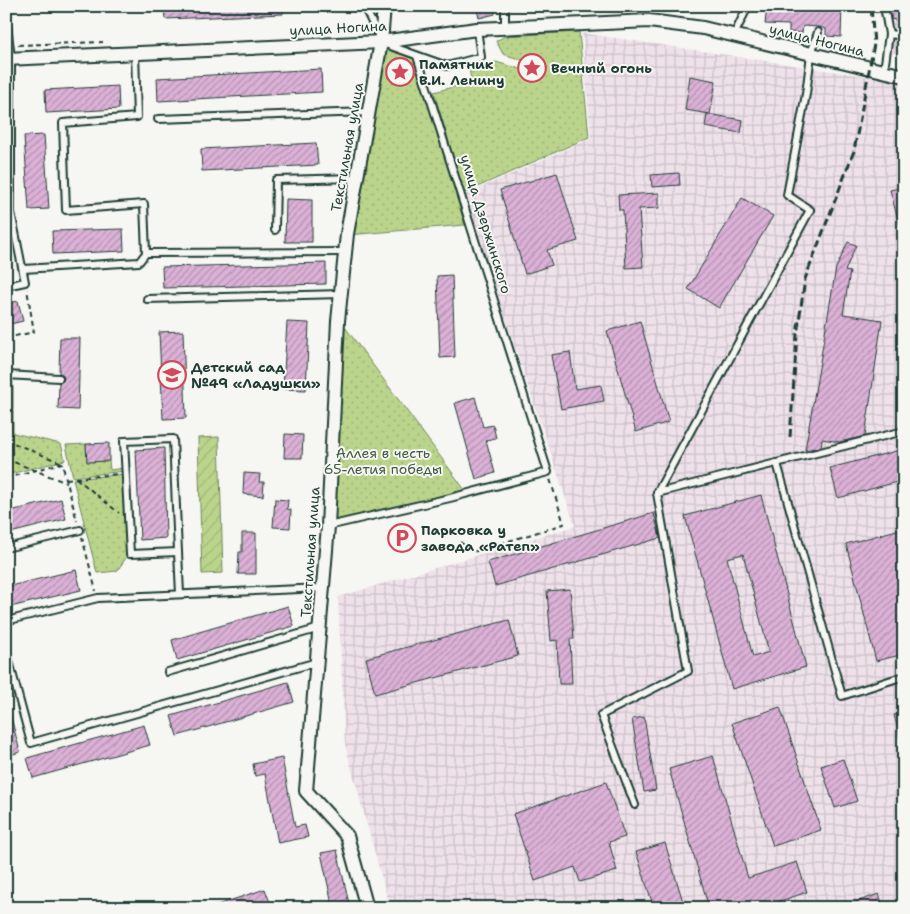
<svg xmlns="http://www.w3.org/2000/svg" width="910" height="914" font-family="'Shantell Sans',sans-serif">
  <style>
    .industrial { fill: url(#industrial-grid) }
    .park { fill: url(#park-dots); stroke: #6d8860 }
    .garden { fill: url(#garden-furrows); stroke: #6d8860 }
    .building { fill: url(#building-hatch); stroke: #1f3d34; fill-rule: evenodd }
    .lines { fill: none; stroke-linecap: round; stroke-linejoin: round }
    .service-casing { stroke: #1f3d34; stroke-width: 10 }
    .minor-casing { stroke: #1f3d34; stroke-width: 16 }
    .path { stroke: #1f3d34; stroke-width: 2; stroke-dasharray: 5 4; stroke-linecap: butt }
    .service { stroke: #f6f6f2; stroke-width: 6 }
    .minor { stroke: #f6f6f2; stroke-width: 12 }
    .rail { stroke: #1f3d34; stroke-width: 3; stroke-dasharray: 8 4; stroke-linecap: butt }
    .labels { text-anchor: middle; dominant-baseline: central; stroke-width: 4; stroke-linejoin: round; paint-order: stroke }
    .street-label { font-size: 14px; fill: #1f3d34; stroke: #f6f6f2 }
    .poi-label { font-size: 14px; font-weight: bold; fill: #1f3d34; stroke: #f6f6f2; text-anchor: start }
    .park-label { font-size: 14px; fill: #3e5b45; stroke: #f6f6f2 }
  </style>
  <defs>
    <pattern id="industrial-grid" width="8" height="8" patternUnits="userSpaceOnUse" patternTransform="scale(1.25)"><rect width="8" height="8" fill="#eee1ea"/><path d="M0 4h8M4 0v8" fill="none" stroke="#ccc2c9"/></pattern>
    <pattern id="park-dots" width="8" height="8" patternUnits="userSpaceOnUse" patternTransform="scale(1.25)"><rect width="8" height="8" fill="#bbd48b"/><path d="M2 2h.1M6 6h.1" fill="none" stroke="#a0b779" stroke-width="1.8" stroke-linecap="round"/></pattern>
    <pattern id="garden-furrows" width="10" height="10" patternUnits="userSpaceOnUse" patternTransform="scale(1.25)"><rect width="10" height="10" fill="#bbd48b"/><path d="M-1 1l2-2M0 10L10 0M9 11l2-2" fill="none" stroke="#a0b779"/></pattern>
    <pattern id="building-hatch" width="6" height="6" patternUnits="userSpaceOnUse" patternTransform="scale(1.25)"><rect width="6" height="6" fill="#dcb1d7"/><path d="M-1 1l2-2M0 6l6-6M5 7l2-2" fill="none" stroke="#b291af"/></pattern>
  </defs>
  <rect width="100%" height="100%" fill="#f6f6f2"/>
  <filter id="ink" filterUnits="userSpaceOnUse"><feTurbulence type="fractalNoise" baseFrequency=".02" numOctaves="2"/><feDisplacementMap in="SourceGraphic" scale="10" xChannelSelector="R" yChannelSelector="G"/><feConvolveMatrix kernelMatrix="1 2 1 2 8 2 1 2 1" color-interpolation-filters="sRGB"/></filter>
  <g filter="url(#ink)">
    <g class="industrial">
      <polygon points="880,6 904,6 904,55 888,52"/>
      <polygon points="582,33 904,82 904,908 390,908 345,745 338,597 575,526 464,195 591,138"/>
    </g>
    <g class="park">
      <polygon points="579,32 589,137 464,193 434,92 472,82 469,70 496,62 527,71 529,62 503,54 496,41 505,36"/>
      <polygon points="384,39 414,57 465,225 348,235"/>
      <polygon points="342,323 465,490 331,522"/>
      <polygon points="6,377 13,378 13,433 61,444 65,460 6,475"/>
      <polygon points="86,444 87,461 109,461 110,470 124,468 125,471 73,477 66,445"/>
      <polygon points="125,474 128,555 117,571 97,573 73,479"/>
    </g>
    <polygon class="garden" points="219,437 223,573 202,574 198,438"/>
    <g class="building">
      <polygon points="164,6 283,6 283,14 165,19"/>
      <polygon points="476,6 494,6 495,14 479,18"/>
      <polygon points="767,6 842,6 841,37 826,36 826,29 819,27 803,26 802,33 789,32 789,25 765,24"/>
      <polygon points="891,6 904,6 901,21 891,19"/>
      <polygon points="321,69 322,92 158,101 157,78"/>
      <polygon points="690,76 716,81 710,114 685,110"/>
      <polygon points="118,86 119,109 46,113 45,90"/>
      <polygon points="707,114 743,120 741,133 705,127"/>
      <polygon points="44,135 49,209 29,210 24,136"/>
      <polygon points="316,143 318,165 202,171 201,149"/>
      <polygon points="557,173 578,241 547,250 552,265 525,274 500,190"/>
      <polygon points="679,173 680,185 652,187 651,175"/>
      <polygon points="904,187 904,231 901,231 890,190"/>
      <polygon points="659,193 659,208 639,209 643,267 626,268 623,210 619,210 618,195"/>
      <polygon points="742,198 773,216 719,308 688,289"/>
      <polygon points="286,199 312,200 312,242 285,242"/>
      <polygon points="123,229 124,251 53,254 52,231"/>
      <polygon points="848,242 856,245 845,271 850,272 843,314 882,320 865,436 840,442 822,439 821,447 805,450 836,268"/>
      <polygon points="326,263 326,284 163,288 162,267"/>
      <polygon points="452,275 455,357 440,358 437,276"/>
      <polygon points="18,301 23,321 6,325 6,304"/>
      <polygon points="640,321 669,422 636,432 607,331"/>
      <polygon points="287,322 309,323 306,390 283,389"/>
      <polygon points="183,331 186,418 163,419 159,332"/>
      <polygon points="60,338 80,338 78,410 58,409 59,383 63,381 64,378 62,374 59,373"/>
      <polygon points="570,352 575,389 601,385 604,401 561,409 551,355"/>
      <polygon points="475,397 483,427 493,425 496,438 486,440 495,473 476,479 455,403"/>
      <polygon points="285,434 303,435 302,458 284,458"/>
      <polygon points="109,443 109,461 87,462 86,444"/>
      <polygon points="164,448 166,538 140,540 136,450"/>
      <polygon points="904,449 904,480 838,498 830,468"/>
      <polygon points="244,473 260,474 259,482 264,482 263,496 243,494"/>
      <path d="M761,495l45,172 -74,22 -47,-173zM743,554l26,98 -16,5 -26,-99z"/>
      <polygon points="61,499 66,519 6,534 6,512"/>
      <polygon points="275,499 288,500 287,509 291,510 290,528 273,527"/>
      <polygon points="654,513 660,538 495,586 488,562"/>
      <polygon points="904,528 904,654 876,661 846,544"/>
      <polygon points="242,533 256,533 256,574 238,574 239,552 242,552"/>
      <polygon points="76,570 81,590 6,608 6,587"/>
      <polygon points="570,589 574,639 570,639 572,684 559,684 557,640 551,641 547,591"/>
      <polygon points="288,606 294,626 177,660 172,640"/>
      <polygon points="509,620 518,656 375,694 366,658"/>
      <polygon points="288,682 294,702 177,736 171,716"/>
      <polygon points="780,707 821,830 773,846 732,723"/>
      <polygon points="6,709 9,709 20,752 6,756"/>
      <polygon points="904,713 904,741 901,741 894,715"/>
      <polygon points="644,717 656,790 644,792 632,719"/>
      <polygon points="144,725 150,745 33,778 27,758"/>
      <polygon points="713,756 748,878 797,862 807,892 760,908 709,908 669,769"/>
      <polygon points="282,758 295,827 305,825 308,837 278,843 265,774 255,776 253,764"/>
      <polygon points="843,759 857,801 835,808 821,766"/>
      <polygon points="606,782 625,837 609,842 617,871 580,882 575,867 535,881 513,814"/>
      <polygon points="665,843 685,908 654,908 636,852"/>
      <polygon points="337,850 350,908 333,908 321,853"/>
      <polygon points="265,889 272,908 214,908 214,906"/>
      <polygon points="879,894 884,908 845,908 844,906"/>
    </g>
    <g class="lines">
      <defs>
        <g id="service">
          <polyline points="364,6 379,37"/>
          <polyline points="505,6 505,27"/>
          <polyline points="884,6 889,34 884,71"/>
          <polyline points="6,16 11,58 11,212 25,282 6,286"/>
          <polyline points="818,32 811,54 806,94 787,195 810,210 657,493 904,431"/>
          <polyline points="889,34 904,36"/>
          <polyline points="734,35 748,6"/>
          <polyline points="385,44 447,66 481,57 477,29"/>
          <polyline points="158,119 369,112"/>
          <polyline points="275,230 276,180 357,178"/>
          <polyline points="146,253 345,252"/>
          <polyline points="23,269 139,262 146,253 144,204 66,210 63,123 137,117 135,53"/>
          <polyline points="147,299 341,294"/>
          <polyline points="6,375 59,378"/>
          <polygon points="173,439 178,552 130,554 124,441"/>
          <polyline points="777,463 842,696 904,676"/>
          <polyline points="328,526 450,498 548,472 417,56"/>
          <polyline points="6,548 80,530"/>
          <polyline points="178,552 180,594"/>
          <polyline points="6,621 98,598 323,588"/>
          <polyline points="6,650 31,743 317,662"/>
          <polyline points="168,672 320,628"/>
          <polyline points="635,805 601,715 688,671 657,493"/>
        </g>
        <g id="minor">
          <polyline points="6,59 381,42 477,29 649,21 703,28 904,76"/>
          <polyline points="367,908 347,836 306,791 328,526 338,321 347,234 381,42 384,6"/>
        </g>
      </defs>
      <use href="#service" class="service-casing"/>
      <use href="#minor" class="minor-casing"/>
      <g class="path">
        <polyline points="18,45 103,42"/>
        <polyline points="6,338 34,332 27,289"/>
        <polyline points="6,440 62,463"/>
        <polyline points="6,459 67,483"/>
        <polyline points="6,478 62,463 77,521"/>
        <polyline points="76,478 119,513"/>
        <polyline points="66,479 118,474"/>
        <polyline points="82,537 96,591"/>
        <polyline points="460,542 473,552 564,524 550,479"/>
      </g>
      <use href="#service" class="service"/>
      <use href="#minor" class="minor"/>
      <polyline class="rail" points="790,437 797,335 805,279 854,151 874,44 871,6"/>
    </g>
  </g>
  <defs>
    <symbol id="sight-ring" viewBox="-11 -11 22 22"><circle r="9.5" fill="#f6f6f2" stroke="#d1495b" stroke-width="1.5"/><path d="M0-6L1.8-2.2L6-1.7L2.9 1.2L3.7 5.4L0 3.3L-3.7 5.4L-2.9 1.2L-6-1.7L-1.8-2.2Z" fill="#d1495b"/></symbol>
    <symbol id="school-ring" viewBox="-11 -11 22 22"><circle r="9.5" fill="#f6f6f2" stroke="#d1495b" stroke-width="1.5"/><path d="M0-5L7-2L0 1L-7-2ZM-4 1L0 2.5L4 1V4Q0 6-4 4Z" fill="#d1495b"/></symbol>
    <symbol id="parking-ring" viewBox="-11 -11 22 22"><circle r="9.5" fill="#f6f6f2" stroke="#d1495b" stroke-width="1.5"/><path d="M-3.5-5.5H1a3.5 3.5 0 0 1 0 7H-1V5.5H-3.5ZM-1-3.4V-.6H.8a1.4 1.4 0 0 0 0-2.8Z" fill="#d1495b"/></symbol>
  </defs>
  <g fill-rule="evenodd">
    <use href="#sight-ring" x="516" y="52" width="32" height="32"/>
    <use href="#sight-ring" x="384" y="56" width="32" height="32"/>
    <use href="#school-ring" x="156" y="359" width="32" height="32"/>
    <use href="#parking-ring" x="386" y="522" width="32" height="32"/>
  </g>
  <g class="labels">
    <g class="street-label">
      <text transform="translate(338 28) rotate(-3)">улица Ногина</text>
      <text transform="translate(817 40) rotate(14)">улица Ногина</text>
      <text transform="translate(347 147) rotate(-80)">Текстильная улица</text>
      <text transform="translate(486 224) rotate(73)">улица Дзержинского</text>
      <text transform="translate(310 552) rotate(-86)">Текстильная улица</text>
    </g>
    <g class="poi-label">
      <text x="419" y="64">Памятник<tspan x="419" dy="16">В.И. Ленину</tspan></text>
      <text x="551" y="68">Вечный огонь</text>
      <text x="191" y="367">Детский сад<tspan x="191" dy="16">№49 «Ладушки»</tspan></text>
      <text x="421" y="530">Парковка у<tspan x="421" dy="16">завода «Ратеп»</tspan></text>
    </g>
    <g class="park-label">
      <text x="383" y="453">Аллея в честь<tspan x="383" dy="16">65-летия победы</tspan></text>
    </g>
  </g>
  <rect width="910" height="914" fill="none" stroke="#f6f6f2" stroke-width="25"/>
  <rect x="12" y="12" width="885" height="889" fill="none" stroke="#1f3d34" stroke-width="2" filter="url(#ink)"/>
</svg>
